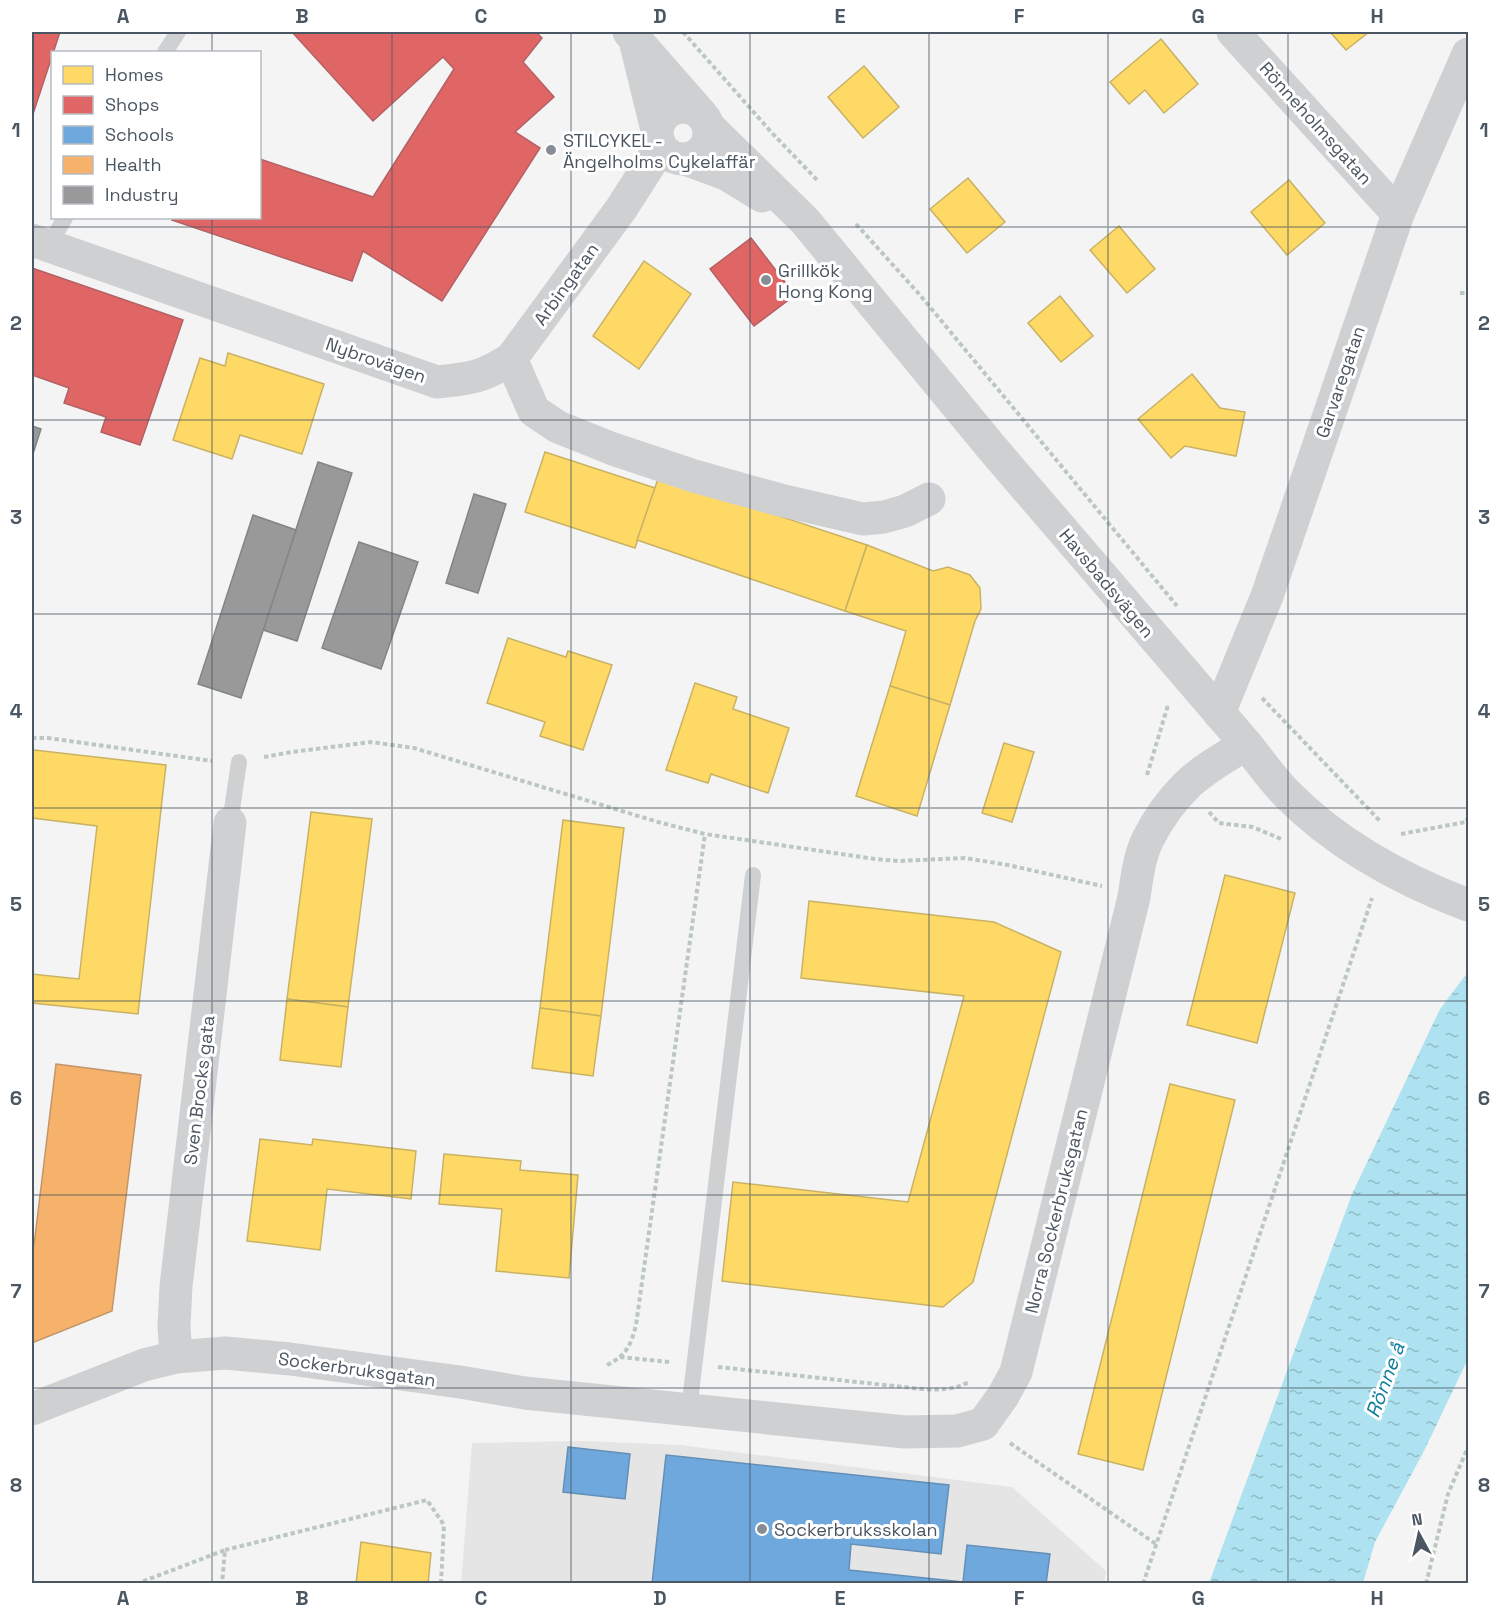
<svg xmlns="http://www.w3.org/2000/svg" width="1500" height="1615" font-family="'Space Grotesk',sans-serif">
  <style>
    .education { fill: #e6e5e6 }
    .water { fill: url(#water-ripples) }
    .homes { fill: #ffd966; stroke: #c9b264; stroke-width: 1.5 }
    .shops { fill: #e06666; stroke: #b36164; stroke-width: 1.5 }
    .schools { fill: #6fa8dc; stroke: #648fb7; stroke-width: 1.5 }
    .health { fill: #f6b26b; stroke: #c29668; stroke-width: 1.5 }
    .industry { fill: #999; stroke: #818588; stroke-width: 1.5 }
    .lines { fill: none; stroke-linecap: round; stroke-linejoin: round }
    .path { stroke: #bcc7c4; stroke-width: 4; stroke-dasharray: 4.5 3; stroke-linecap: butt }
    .service { stroke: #ced0d2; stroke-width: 16 }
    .minor { stroke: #ced0d2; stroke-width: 33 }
    .tertiary { stroke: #ced0d2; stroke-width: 33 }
    .grid { fill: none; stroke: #4a5661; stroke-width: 1.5; stroke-opacity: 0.55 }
    .poi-dot { fill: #868d94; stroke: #fff; stroke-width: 2 }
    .labels { text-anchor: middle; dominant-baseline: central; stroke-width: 6; stroke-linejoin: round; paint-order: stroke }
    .street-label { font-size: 18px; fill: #4a5661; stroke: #fff }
    .poi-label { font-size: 18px; fill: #4a5661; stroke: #fff; text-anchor: start }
    .water-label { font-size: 20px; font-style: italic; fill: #0c7c9b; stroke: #fff }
    .neatline { fill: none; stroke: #4a5661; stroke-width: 2 }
    .grid-label { font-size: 20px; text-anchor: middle; font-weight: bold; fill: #4a5661 }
  </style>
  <defs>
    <pattern id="water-ripples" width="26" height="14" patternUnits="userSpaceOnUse" patternTransform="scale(1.5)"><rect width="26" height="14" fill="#aee2f0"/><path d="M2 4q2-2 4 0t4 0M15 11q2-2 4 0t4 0" fill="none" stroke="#90bac6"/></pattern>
  </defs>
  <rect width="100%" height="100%" fill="#f4f4f4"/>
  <polygon class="education" points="583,1441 680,1445 1012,1487 1106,1571 1104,1584 461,1584 472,1443"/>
  <polygon class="water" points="1468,972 1468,1359 1424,1451 1375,1542 1363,1583 1209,1583 1352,1194 1440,1009"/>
  <g class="homes">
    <polygon points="1330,32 1369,32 1346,50"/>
    <polygon points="1161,39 1198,84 1164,113 1145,90 1129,104 1110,82"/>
    <polygon points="864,66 899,107 863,138 828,97"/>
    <polygon points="968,178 1005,222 967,253 930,209"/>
    <polygon points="1289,180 1325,223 1287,255 1251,212"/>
    <polygon points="1119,226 1155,269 1127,293 1090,250"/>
    <polygon points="644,261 691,294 639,369 593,336"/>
    <polygon points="1060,296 1093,336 1061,362 1028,323"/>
    <polygon points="228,353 324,384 302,454 240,435 232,459 173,440 200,358 225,366"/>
    <polygon points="1192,374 1220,408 1245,412 1236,456 1185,446 1171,458 1138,419"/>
    <polygon points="545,452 655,488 635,548 525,512"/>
    <polygon points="659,476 867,545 845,611 637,540"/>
    <polygon points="867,545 933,571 948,567 970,575 980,588 981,609 975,621 950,705 890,686 906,631 845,611"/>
    <polygon points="508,638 566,657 568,651 612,665 583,750 540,736 545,722 487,703"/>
    <polygon points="695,683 737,697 733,709 789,728 768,793 711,774 708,783 666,770"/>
    <polygon points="890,686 950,705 917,816 856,796"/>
    <polygon points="1004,743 1034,752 1012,822 982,813"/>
    <polygon points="34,750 166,765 138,1014 32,1003 32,974 79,979 97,826 32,818 32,751"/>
    <polygon points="311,812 372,819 348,1007 287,999"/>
    <polygon points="563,820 624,828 601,1016 540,1008"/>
    <polygon points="1225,875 1295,893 1257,1043 1187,1025"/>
    <polygon points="809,901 994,922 1061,952 973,1282 943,1307 722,1281 733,1182 908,1202 964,996 801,978"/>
    <polygon points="287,999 348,1007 341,1067 280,1060"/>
    <polygon points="540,1008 601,1016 593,1076 532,1068"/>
    <polygon points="1170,1084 1235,1100 1143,1470 1078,1454"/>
    <polygon points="260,1139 312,1145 313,1139 416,1151 411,1199 327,1189 320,1250 247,1241"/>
    <polygon points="444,1154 521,1161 520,1170 578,1175 569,1278 496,1271 502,1209 439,1204"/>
    <polygon points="361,1542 431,1553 428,1584 356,1584"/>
  </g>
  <g class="shops">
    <polygon points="32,32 60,32 32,117"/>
    <polygon points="292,32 536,32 542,38 523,62 554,97 515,132 540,148 442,301 363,251 352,281 172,220 173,218 260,218 260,159 373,197 454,69 443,57 373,121"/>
    <polygon points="751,238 795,295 754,326 710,269"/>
    <polygon points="32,268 183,320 140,445 101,432 106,417 64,403 69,388 32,375"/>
  </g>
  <g class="schools">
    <polygon points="568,1447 630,1454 625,1499 563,1492"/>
    <polygon points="666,1455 949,1485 941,1554 851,1544 849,1570 963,1582 967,1545 1050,1554 1046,1584 652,1584"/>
  </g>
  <polygon class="health" points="56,1064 141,1075 112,1311 32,1343 32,1246 34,1245"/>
  <g class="industry">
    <polygon points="32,426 41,429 32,457"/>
    <polygon points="318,462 352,473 297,641 263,630"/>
    <polygon points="474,494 506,504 478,593 446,583"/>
    <polygon points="253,515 296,530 241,698 198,684"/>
    <polygon points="359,542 418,562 381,669 322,648"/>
  </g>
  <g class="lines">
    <g class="path">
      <polyline points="683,32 772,133 819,182"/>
      <polyline points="856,224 920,295 1177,606"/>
      <polyline points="1460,293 1468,293"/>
      <polyline points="1262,698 1381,822"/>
      <polyline points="32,738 48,738 212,761"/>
      <polyline points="264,757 292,752 371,742 414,748 658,822 705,834 875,859 898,861 965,858 1008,865 1102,886"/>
      <polyline points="1147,775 1168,705"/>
      <polyline points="1209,812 1219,823 1253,827 1281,839"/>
      <polyline points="1401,834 1466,822 1468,818"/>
      <polyline points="620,1357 669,1362"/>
      <path d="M607,1365c19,-9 24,-20 29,-40l69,-491"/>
      <path d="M718,1367l204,22c18,1 31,1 47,-7"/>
      <polyline points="1010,1443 1156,1544"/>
      <polyline points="225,1550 427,1500 444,1525 441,1584"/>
      <polyline points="136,1584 225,1550 222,1584"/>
      <polyline points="1143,1584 1372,898"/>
      <polyline points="1426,1584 1448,1494 1468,1447"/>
    </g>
    <g class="service">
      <polyline points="165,52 178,32"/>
      <polyline points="49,245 65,218"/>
      <polyline points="230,823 239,762"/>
      <polyline points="689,1410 753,875"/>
    </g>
    <g class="minor">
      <polyline points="1233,32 1398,214"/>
      <path d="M32,240l405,142c33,-3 46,-5 74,-23l110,-150 32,-50 6,-17"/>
      <polyline points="511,359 534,411 558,427 613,449 694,476 780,500 863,519 884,517 905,511 929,499"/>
      <polyline points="1219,713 1267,596 1398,214 1468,54"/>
      <polyline points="176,1357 174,1326 176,1286 230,823"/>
      <path d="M32,1409l112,-44 32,-8 49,-4 65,6 170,23 65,11 380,39 52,-1 26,-7 20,-28 13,-24 118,-475c3,-19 5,-40 14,-58 9,-18 23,-38 38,-53 17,-17 40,-29 60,-42"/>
    </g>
    <g class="tertiary">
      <polyline points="629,32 700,113"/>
      <polyline points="636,44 657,130"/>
      <circle cx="683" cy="133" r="26"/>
      <path d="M709,127l96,94 187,227 254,296c13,16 26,35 41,50 50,51 115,86 181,111"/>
      <polyline points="685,159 726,174 762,196"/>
    </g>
  </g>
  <path class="grid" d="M212,32v20M392,32v1552M571,32v1552M750,32v1552M929,32v1552M1108,32v1552M1288,32v1552M212,218v1366M32,227h1436M32,420h1436M32,614h1436M32,808h1436M32,1001h1436M32,1195h1436M32,1388h1436"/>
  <g class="poi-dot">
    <circle cx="551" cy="150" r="6"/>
    <circle cx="766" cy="280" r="6"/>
    <circle cx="762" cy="1529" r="6"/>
  </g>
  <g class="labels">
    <g class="street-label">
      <text transform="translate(1316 123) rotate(48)">Rönneholmsgatan</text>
      <text transform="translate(566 284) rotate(-54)">Arbingatan</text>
      <text transform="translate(376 360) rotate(19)">Nybrovägen</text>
      <text transform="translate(1340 382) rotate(-71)">Garvaregatan</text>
      <text transform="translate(1107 583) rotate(50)">Havsbadsvägen</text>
      <text transform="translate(199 1090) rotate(-83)">Sven Brocks gata</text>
      <text transform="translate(1056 1211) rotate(-76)">Norra Sockerbruksgatan</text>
      <text transform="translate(357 1369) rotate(8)">Sockerbruksgatan</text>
    </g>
    <g class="poi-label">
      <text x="563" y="140">STILCYKEL -<tspan x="563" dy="21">Ängelholms Cykelaffär</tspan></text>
      <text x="778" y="270">Grillkök<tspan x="778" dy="21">Hong Kong</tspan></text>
      <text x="774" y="1529">Sockerbruksskolan</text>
    </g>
    <g class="water-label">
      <text transform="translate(1385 1380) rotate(-70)">Rönne å</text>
    </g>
  </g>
  <rect width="1500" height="1615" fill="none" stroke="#ffffff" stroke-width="66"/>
  <rect x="51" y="51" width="210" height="168" fill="#ffffff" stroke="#b7bbc0" stroke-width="1.5"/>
  <rect x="63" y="66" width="30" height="18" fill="#ffd966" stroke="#b7bbc0" stroke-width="1.5"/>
  <text x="105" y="81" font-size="18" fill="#4a5661">Homes</text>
  <rect x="63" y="96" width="30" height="18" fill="#e06666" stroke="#b7bbc0" stroke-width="1.5"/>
  <text x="105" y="111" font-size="18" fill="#4a5661">Shops</text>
  <rect x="63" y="126" width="30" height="18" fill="#6fa8dc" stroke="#b7bbc0" stroke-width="1.5"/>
  <text x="105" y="141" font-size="18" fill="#4a5661">Schools</text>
  <rect x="63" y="156" width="30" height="18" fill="#f6b26b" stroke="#b7bbc0" stroke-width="1.5"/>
  <text x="105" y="171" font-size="18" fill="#4a5661">Health</text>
  <rect x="63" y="186" width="30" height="18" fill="#999999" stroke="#b7bbc0" stroke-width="1.5"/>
  <text x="105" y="201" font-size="18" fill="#4a5661">Industry</text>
  <g transform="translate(1419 1534) rotate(352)" stroke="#ffffff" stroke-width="4.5" paint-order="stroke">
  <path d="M0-4.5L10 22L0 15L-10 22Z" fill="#4a5661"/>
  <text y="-9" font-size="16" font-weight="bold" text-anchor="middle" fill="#4a5661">N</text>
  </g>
  <rect x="33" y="33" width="1434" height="1549" class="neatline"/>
  <g class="grid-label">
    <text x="123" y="23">A</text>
    <text x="302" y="23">B</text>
    <text x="481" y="23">C</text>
    <text x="660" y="23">D</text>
    <text x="840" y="23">E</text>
    <text x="1019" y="23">F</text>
    <text x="1198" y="23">G</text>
    <text x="1377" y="23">H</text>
    <text x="16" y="137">1</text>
    <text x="1484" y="137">1</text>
    <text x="16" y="330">2</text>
    <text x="1484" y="330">2</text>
    <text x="16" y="524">3</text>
    <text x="1484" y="524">3</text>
    <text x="16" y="718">4</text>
    <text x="1484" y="718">4</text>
    <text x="16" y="911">5</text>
    <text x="1484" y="911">5</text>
    <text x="16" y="1105">6</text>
    <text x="1484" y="1105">6</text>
    <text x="16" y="1298">7</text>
    <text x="1484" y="1298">7</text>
    <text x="16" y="1492">8</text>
    <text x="1484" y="1492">8</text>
    <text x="123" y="1605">A</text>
    <text x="302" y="1605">B</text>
    <text x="481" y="1605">C</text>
    <text x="660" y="1605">D</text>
    <text x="840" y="1605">E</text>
    <text x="1019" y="1605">F</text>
    <text x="1198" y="1605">G</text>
    <text x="1377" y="1605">H</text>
  </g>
</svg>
